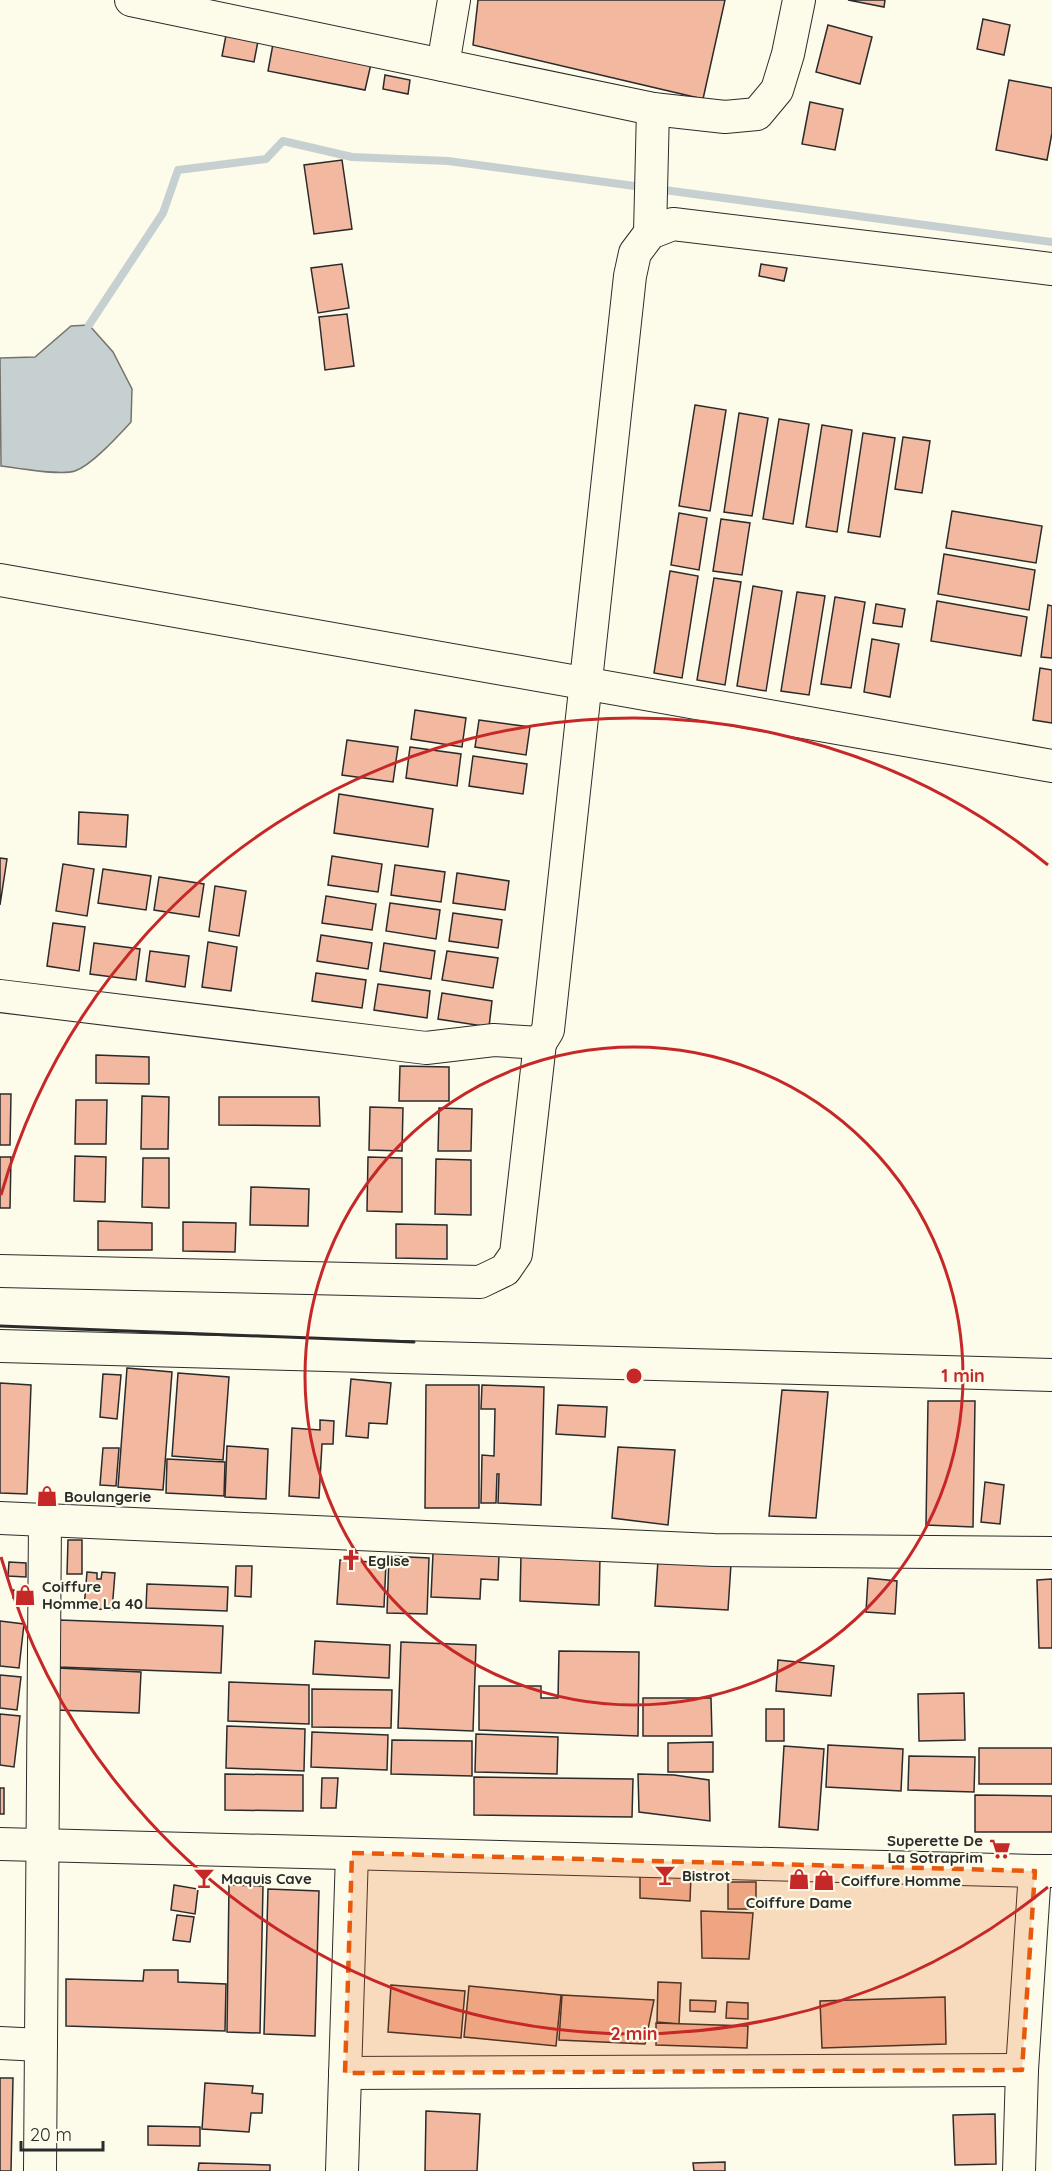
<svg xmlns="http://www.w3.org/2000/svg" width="1052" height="2171" font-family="Quicksand,sans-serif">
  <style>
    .water { fill: #c7d0d0; stroke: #74746e; stroke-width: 1.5 }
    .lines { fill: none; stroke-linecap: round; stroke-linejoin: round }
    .stream { stroke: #c7d0d0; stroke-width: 8 }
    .building { fill: #f2b8a0; stroke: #2b2b2b; stroke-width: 1.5 }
    .minor-casing { stroke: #2b2b2b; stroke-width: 34 }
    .minor { stroke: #fdfbea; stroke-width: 32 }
    .wall { stroke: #2b2b2b; stroke-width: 3 }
    .marked { fill: #e8590c; fill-opacity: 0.2; stroke: #e8590c; stroke-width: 4.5; stroke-dasharray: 12 8; stroke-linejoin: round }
    .ring { fill: none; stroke: #c62828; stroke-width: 3 }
    .labels { text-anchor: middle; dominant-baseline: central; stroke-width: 4.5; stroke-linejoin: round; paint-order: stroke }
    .poi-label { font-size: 15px; font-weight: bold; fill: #2b2b2b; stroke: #fdfbea; text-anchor: start }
    .centre { fill: #c62828; stroke: #fdfbea; stroke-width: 3 }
    .ring-label { font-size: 18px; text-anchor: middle; font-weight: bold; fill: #c62828; stroke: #fdfbea; stroke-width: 4.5; stroke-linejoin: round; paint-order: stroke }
  </style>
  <rect width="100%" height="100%" fill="#fdfbea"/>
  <path class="water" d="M89,325l24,27 19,37 -1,33c-13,14 -39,43 -56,49 -15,5 -58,-3 -74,-5l-1,-108 35,-1 36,-31z"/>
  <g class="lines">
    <polyline class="stream" points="89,325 163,213 178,170 266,159 283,141 352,157 448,161 1052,242"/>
  </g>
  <g class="building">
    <polygon points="478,0 725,0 703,99 473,45"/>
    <polygon points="848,0 885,0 884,7"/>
    <polygon points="983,19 1010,25 1004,55 977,49"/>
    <polygon points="828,25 872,37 860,84 816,72"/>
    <polygon points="226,35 258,41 254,62 222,56"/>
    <polygon points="273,44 371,64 365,90 268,71"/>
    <polygon points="385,75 410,80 408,94 383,89"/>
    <polygon points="1009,80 1052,88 1052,133 1047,160 996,150"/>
    <polygon points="810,102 843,109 835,150 802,144"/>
    <polygon points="342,160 352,229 314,234 304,165"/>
    <polygon points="342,264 349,308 318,313 311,268"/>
    <polygon points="761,264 787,268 784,281 759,276"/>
    <polygon points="347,314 354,366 325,370 319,317"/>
    <polygon points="695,405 726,410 710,511 679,506"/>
    <polygon points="739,413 768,418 752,516 724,512"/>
    <polygon points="779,419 809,424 793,524 763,519"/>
    <polygon points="822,425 852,430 837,532 806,527"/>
    <polygon points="863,433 895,438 880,537 848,532"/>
    <polygon points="903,437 930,441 922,493 895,489"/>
    <polygon points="952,511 1042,526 1036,563 946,548"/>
    <polygon points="679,513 707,518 699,570 671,565"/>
    <polygon points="721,519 750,523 742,575 713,571"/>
    <polygon points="944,554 1035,570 1029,610 938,594"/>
    <polygon points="670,571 698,576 682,678 654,673"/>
    <polygon points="714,578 741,582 725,685 697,680"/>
    <polygon points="753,586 782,591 766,691 737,686"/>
    <polygon points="797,592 825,596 809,695 781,691"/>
    <polygon points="835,597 865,602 851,688 821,684"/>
    <polygon points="937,601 1027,617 1021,656 931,641"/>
    <polygon points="876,604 905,609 902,627 873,623"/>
    <polygon points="1048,605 1052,606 1052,658 1041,657"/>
    <polygon points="872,639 899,644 890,697 864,692"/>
    <polygon points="1040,668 1052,670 1052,723 1033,720"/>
    <polygon points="415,710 466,718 462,747 411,739"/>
    <polygon points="479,720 530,727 526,755 475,747"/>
    <polygon points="347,740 398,747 393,782 342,775"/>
    <polygon points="410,747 461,754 457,786 406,778"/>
    <polygon points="473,756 527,764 523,794 469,786"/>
    <polygon points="339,794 433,809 428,847 334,833"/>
    <polygon points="79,812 128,815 126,847 78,844"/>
    <polygon points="332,856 382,864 378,892 328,885"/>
    <polygon points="0,858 7,859 0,905"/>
    <polygon points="63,864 94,869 87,916 56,911"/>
    <polygon points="395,865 445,872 441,902 391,895"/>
    <polygon points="103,869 151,876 146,910 98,903"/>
    <polygon points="457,873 509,881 505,910 453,903"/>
    <polygon points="159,877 204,884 199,917 154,910"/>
    <polygon points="215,886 246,891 239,936 209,931"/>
    <polygon points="326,896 376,904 372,930 322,923"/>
    <polygon points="390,903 440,910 436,939 386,931"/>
    <polygon points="453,913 502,920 498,948 449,941"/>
    <polygon points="53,923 85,927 79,971 47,966"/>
    <polygon points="321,935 372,943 368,969 317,961"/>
    <polygon points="208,942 237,947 231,991 202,987"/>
    <polygon points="94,943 140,949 136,980 90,974"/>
    <polygon points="384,943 435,951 431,979 380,971"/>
    <polygon points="150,951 189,956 185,987 146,981"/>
    <polygon points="447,951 498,958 493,988 442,980"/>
    <polygon points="316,973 366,980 362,1008 312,1001"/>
    <polygon points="378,984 430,991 427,1018 374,1010"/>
    <polygon points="442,993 492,1001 489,1027 438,1019"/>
    <polygon points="96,1055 149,1057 149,1084 96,1083"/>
    <polygon points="400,1066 449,1067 449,1101 399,1101"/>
    <polygon points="0,1094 11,1094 10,1145 0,1145"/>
    <polygon points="142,1096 169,1097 168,1149 141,1149"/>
    <polygon points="219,1097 319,1097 320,1126 219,1125"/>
    <polygon points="76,1100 107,1100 106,1144 75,1144"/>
    <polygon points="370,1107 403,1108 402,1151 369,1150"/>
    <polygon points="439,1108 472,1109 471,1151 438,1151"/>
    <polygon points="75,1156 106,1157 105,1202 74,1201"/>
    <polygon points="0,1157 11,1157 10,1208 0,1208"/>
    <polygon points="368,1157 402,1158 402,1212 367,1211"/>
    <polygon points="143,1158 169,1158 169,1208 142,1207"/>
    <polygon points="436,1159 471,1160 471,1215 435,1214"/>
    <polygon points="251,1187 309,1189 308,1226 250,1225"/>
    <polygon points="98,1221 152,1223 152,1250 98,1250"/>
    <polygon points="183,1222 236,1223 235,1252 183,1251"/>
    <polygon points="396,1224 447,1225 447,1259 396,1258"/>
    <polygon points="127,1368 172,1372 163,1490 118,1487"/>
    <polygon points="178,1373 229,1377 223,1460 172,1456"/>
    <polygon points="103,1374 121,1375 117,1419 100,1417"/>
    <polygon points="351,1379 391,1383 387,1424 369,1423 368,1438 346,1436"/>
    <polygon points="0,1383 31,1385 27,1494 0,1493"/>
    <polygon points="426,1385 479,1385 479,1508 425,1508"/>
    <polygon points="482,1385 544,1387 541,1505 498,1503 499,1474 497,1474 496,1503 481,1503 482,1455 494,1456 495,1409 481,1409"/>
    <polygon points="782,1390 828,1392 816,1518 769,1516"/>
    <polygon points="928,1401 975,1401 973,1527 926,1525"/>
    <polygon points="558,1405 607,1407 605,1437 556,1434"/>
    <polygon points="320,1420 334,1421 333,1444 322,1444 319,1498 289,1496 292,1428 320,1430"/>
    <polygon points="227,1446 268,1449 266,1499 225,1497"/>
    <polygon points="618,1447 675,1450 668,1525 612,1518"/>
    <polygon points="103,1448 119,1448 116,1486 100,1485"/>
    <polygon points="167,1459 225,1462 224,1496 166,1493"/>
    <polygon points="985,1482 1004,1485 1000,1524 981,1522"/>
    <polygon points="68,1540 82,1540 82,1574 67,1574"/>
    <polygon points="433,1553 499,1555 498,1580 481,1579 480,1599 431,1597"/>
    <polygon points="521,1554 600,1557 599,1605 520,1601"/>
    <polygon points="389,1556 429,1558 427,1614 387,1613"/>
    <polygon points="340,1560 386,1563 384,1607 337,1604"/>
    <polygon points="658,1560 731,1564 728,1610 655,1606"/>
    <polygon points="9,1562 26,1563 26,1577 8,1576"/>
    <polygon points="236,1566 252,1566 251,1597 235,1596"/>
    <polygon points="87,1572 97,1573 97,1579 101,1579 102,1572 115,1573 112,1610 84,1608"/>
    <polygon points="868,1578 897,1581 895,1614 866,1612"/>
    <polygon points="1052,1579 1052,1648 1039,1648 1037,1580"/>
    <polygon points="147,1584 228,1587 227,1611 146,1608"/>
    <polygon points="13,1590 29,1591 28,1600 13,1598"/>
    <polygon points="59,1620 223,1626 221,1673 58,1667"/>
    <polygon points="0,1621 24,1624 19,1668 0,1666"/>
    <polygon points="315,1641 390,1645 389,1678 313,1674"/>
    <polygon points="401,1642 476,1645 473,1731 398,1728"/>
    <polygon points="559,1651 639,1652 638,1736 479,1730 479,1686 541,1686 541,1698 558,1698"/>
    <polygon points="778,1660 834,1666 831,1696 776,1691"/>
    <polygon points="57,1668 141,1672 139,1713 55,1710"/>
    <polygon points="0,1675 21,1677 17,1710 0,1708"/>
    <polygon points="229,1682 309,1685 309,1724 228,1721"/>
    <polygon points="312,1689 392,1690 391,1728 312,1727"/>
    <polygon points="964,1693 965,1740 919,1741 918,1694"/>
    <polygon points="643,1698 711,1698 712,1736 643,1736"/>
    <rect x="766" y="1709" width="18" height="32"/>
    <polygon points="0,1714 20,1716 14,1767 0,1765"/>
    <polygon points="227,1726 305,1729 304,1771 226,1768"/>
    <polygon points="312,1732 388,1735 387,1770 311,1767"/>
    <polygon points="476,1734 558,1737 557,1774 475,1772"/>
    <polygon points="392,1740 472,1741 472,1776 391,1774"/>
    <polygon points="713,1742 713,1772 668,1772 668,1743"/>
    <polygon points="828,1745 903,1749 901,1791 826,1787"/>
    <polygon points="784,1746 824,1749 818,1830 779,1827"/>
    <rect x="979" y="1748" width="73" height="36"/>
    <polygon points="909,1756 975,1757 974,1792 908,1790"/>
    <polygon points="225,1774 303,1775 303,1811 225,1810"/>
    <polygon points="638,1774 674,1775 709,1780 710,1821 639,1812"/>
    <polygon points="474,1777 633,1779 632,1817 474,1815"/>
    <polygon points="322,1778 338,1778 336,1808 321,1808"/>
    <rect x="0" y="1788" width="4" height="26"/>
    <polygon points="975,1795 1052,1796 1052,1832 975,1832"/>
    <polygon points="640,1873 691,1875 690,1901 640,1898"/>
    <rect x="728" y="1882" width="28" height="27"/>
    <polygon points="174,1885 198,1889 195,1914 171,1910"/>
    <polygon points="229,1885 263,1886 260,2033 227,2032"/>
    <polygon points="268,1889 319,1891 315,2036 264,2034"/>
    <polygon points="701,1911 753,1913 749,1959 702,1958"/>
    <polygon points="177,1915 194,1917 190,1942 173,1940"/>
    <polygon points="144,1970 178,1970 178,1982 226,1984 225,2031 66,2026 66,1979 143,1981"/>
    <polygon points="658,1982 681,1983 679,2024 657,2022"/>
    <polygon points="391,1985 465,1991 461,2038 388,2032"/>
    <polygon points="469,1986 561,1995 556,2046 464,2037"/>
    <polygon points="562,1995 654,2000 645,2044 559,2040"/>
    <polygon points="945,1997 946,2044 822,2048 820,2001"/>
    <polygon points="690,2000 716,2001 715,2012 690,2011"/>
    <polygon points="727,2002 748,2003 748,2019 726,2018"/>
    <polygon points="656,2023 748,2026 747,2048 656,2045"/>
    <polygon points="0,2078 13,2078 11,2171 0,2171"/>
    <polygon points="205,2083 253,2086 252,2093 263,2094 262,2113 251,2113 249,2132 202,2129"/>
    <polygon points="426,2111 480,2114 477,2171 425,2171"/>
    <polygon points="995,2114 996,2164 955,2165 953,2115"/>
    <polygon points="148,2126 200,2127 200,2146 148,2145"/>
    <polygon points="725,2162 725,2171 694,2171 693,2163"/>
    <polygon points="199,2163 270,2165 270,2171 198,2171"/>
  </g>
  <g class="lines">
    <defs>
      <g id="minor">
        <polyline points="131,0 653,109 725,117 757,114 777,90 788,54 799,0"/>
        <polyline points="443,65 454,0"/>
        <polyline points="650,233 653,109"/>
        <polyline points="0,580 1052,766"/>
        <polyline points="0,996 426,1048 494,1040 540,1043 548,1030 630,276 635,253 650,233 673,224 1052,269"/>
        <polyline points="0,1271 480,1282 505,1270 516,1254 540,1043"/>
        <polyline points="0,1346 1052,1375"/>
        <polyline points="0,1518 714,1550 1052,1553"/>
        <polyline points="0,1844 1035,1871"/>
        <polyline points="0,2043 41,2045"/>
        <polyline points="345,2073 1022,2070"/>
        <polyline points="40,2171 45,1520"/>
        <polyline points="342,2171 352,1853"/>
        <polyline points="1019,2171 1022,2070 1035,1871 1052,1871"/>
      </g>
    </defs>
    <use href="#minor" class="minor-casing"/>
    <use href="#minor" class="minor"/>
    <polyline class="wall" points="0,1326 414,1342"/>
  </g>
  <path class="marked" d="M352,1853l683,18 -13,199 -677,3z"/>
  <g class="ring">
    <circle cx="634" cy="1376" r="329"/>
    <path d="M1048 1887A658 658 0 0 1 1 1557M1 1195A658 658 0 0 1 1048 865"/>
  </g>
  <defs>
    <symbol id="shop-bare" viewBox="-9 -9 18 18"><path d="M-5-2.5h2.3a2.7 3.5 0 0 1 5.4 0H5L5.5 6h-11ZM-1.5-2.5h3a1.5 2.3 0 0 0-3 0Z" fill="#c62828" stroke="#fdfbea" stroke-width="2.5" paint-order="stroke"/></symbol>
    <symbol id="church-bare" viewBox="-9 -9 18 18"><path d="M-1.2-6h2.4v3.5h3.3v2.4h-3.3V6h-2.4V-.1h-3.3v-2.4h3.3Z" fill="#c62828" stroke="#fdfbea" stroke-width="2.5" paint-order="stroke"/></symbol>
    <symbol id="supermarket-bare" viewBox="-9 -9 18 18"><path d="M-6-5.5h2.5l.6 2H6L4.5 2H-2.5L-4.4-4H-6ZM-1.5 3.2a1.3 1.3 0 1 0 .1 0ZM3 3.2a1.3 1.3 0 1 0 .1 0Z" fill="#c62828" stroke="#fdfbea" stroke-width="2.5" paint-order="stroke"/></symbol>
    <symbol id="bar-bare" viewBox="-9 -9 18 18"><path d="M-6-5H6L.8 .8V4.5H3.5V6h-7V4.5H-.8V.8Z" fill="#c62828" stroke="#fdfbea" stroke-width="2.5" paint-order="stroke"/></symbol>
  </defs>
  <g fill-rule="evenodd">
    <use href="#shop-bare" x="32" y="1481" width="30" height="30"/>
    <use href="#church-bare" x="336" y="1545" width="30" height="30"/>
    <use href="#shop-bare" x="10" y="1580" width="30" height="30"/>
    <use href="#supermarket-bare" x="985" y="1834" width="30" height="30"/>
    <use href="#bar-bare" x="650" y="1860" width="30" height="30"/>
    <use href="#bar-bare" x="189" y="1863" width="30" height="30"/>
    <use href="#shop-bare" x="784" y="1864" width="30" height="30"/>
    <use href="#shop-bare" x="809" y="1865" width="30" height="30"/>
  </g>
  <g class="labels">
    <g class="poi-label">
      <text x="64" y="1496">Boulangerie</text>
      <text x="368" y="1560">Eglise</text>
      <text x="42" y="1586">Coiffure<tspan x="42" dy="17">Homme La 40</tspan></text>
      <text x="983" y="1840" text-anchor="end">Superette De<tspan x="983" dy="17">La Sotraprim</tspan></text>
      <text x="682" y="1875">Bistrot</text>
      <text x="221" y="1878">Maquis Cave</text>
      <text x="841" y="1880">Coiffure Homme</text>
      <text x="799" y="1902" text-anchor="middle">Coiffure Dame</text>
    </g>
  </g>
  <circle cx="634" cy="1376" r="9" class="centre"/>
  <g class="ring-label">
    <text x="963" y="1382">1 min</text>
    <text x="634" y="2040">2 min</text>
  </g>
  <path d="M21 2141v9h82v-9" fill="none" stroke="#2b2b2b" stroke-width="3"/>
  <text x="30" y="2141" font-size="18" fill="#2b2b2b" stroke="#fdfbea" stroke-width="4.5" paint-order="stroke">20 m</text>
</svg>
